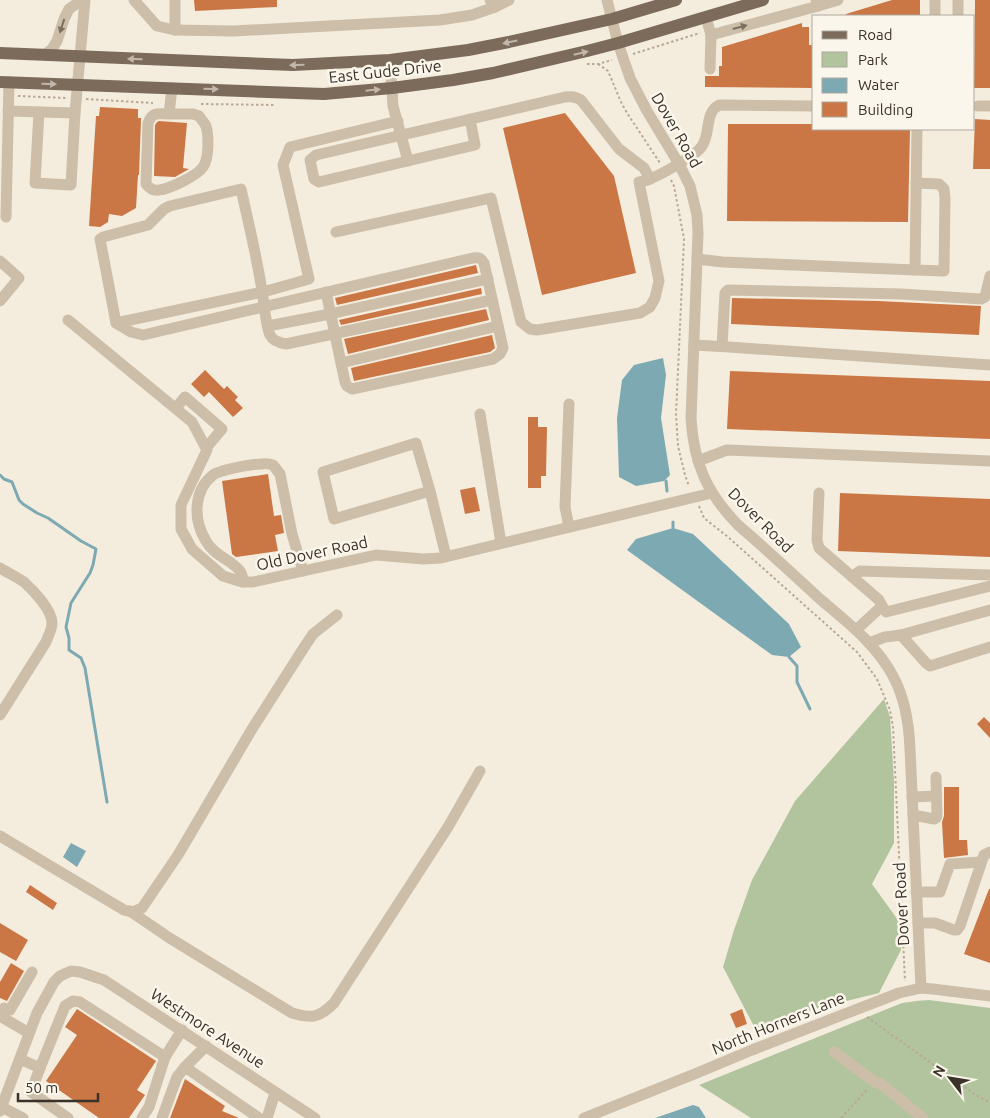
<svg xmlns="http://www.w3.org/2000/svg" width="990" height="1118" font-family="Ubuntu,sans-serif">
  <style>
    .green { fill: #b2c49d }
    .water { fill: #7ca9b2 }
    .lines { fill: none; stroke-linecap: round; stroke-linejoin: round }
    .stream { stroke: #7ca9b2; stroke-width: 3 }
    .building { fill: #cb7745 }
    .path { stroke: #b9a893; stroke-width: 2; stroke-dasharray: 2.5 2.5; stroke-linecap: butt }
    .minor { stroke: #cdbea9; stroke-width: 11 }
    .major { stroke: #7c6a5a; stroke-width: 12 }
    .oneway { fill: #7c7063 }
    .oneway2 { fill: #c2b7aa }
    .labels { text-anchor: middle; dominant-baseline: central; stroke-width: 5; stroke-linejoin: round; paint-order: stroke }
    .street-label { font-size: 16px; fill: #3a3129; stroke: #fbf6eb }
  </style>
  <rect width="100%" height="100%" fill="#f4edde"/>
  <g class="green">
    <polygon points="884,699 890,717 894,781 894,843 872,884 898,920 901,950 879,993 814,1009 758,1034 723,967 734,930 752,880 795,801"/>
    <polygon points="929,1000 990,1008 990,1118 751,1118 699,1085 902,1003 916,1001"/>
  </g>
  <g class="water">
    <polygon points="663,358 666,375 661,418 670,475 664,481 636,486 619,477 617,418 622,380 634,365"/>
    <polygon points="673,528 693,534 789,624 801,647 789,657 772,655 627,550 636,539"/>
    <polygon points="71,843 86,851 77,867 63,857"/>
    <polygon points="693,1105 699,1107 706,1118 655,1118"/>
  </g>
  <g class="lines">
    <g class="stream">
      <polyline points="0,475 4,479 12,482 19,500 23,504 37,513 48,518 81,541 96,549 93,565 90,573 71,603 66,627 69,638 69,650 81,658 85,668 107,802"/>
      <polyline points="666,481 667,491"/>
      <polyline points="673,522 673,528"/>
      <polyline points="789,657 797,666 797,682 810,709"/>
    </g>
  </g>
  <g class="building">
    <polygon points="194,0 277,0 277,7 195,11"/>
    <polygon points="892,0 920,0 920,16 846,16 846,14"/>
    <polygon points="975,0 990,0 990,88 974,88"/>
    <polygon points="802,23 802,27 809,27 809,45 814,45 814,88 705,87 705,76 719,76 719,66 722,66 722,47"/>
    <polygon points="100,107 138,109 138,118 141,118 141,120 139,175 138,175 136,208 122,216 109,214 108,222 100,227 89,226 96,116 99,116"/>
    <polygon points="565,113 614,176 636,273 542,295 503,128"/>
    <polygon points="975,119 990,120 990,169 973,169"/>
    <polygon points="159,121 187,123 183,168 189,169 175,177 154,176 155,125 157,122"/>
    <polygon points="728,124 814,124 814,129 910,129 908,222 727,221"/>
    <polygon points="476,265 478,273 337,305 335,298"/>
    <polygon points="481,288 482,294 341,325 339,320"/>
    <polygon points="732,298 878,301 981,306 979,335 731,324"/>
    <polygon points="486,309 489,320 348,354 344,339"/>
    <polygon points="492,335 495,348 490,352 354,381 351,368"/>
    <polygon points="205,370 224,389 227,386 238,397 235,400 243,408 233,417 209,392 204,397 191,384"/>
    <polygon points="730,371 990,381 990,439 727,429"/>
    <polygon points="528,417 538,417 538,427 547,427 546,476 541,476 541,488 528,488"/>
    <polygon points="268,474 274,516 281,515 284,533 275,535 278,551 236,557 232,554 222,481"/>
    <polygon points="475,487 480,511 465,514 460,490"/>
    <polygon points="840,493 990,499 990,557 838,551"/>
    <polygon points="984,717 990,723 990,738 977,724"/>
    <polygon points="944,787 959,787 959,840 967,840 968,855 944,858 942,822 944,816"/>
    <polygon points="30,885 57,903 53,910 26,892"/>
    <polygon points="989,889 990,889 990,963 964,954"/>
    <polygon points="0,923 28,940 16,961 0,952"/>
    <polygon points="11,963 24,971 7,1001 0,998 0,982"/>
    <polygon points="77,1009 156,1061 137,1090 145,1095 129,1118 99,1118 46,1081 77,1035 65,1027"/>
    <polygon points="742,1009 747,1024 736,1028 730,1014"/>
    <polygon points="185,1079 225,1106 222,1111 239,1118 170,1118"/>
  </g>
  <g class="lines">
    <g class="path">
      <polyline points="633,54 700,33"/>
      <polyline points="587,64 598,64 612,60"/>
      <polyline points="598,64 608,71 621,102 627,113 660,163"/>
      <polyline points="18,96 66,98"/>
      <polyline points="86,99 153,103"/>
      <polyline points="201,104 276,105"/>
      <polyline points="671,180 674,186 684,239 676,414 678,446 685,475 689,486"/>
      <polyline points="699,506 704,518 728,537 857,652 877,679 890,710 893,727 905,981"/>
      <polyline points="867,1017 973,1093 990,1103"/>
      <polyline points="841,1118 867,1090"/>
    </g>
    <g class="minor">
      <polyline points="134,0 157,26 175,30 233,31 440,20 472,15 495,7"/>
      <polyline points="490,0 495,7 509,0"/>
      <path d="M607,0l11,43 12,35 17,33 32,53 11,22 7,29 1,18 -7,186c3,45 16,74 47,106 28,24 55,49 82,74 27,23 56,45 73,77 12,22 16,48 17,73l11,239"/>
      <polyline points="818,6 838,0"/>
      <polyline points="935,16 935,0"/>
      <polyline points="958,16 958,0"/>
      <polyline points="706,17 711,35 818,6 816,0"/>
      <polyline points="175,30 175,0"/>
      <polyline points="45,55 52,49 57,41 64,19 69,9 82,0"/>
      <polyline points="390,60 393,106 408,161"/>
      <polyline points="710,69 711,35"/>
      <polyline points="978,106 990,106"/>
      <polyline points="8,111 75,113"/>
      <polyline points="39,112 35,183 71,185 75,113 85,0"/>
      <path d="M169,114h24l6,2c2,3 5,6 7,10 3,10 3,33 -3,41 -6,9 -34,22 -44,23 -6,1 -10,-2 -13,-6l2,-61c5,-12 10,-9 21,-9l3,-26"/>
      <path d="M470,119l5,26 -156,37 -5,-3 -4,-19 6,-5 249,-58c7,-1 10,0 16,3l38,49 25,19 6,11"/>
      <path d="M398,121l-108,26 -7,18 26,114 -46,13 -147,31 -16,-84 3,-2 45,-12 16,-16 6,-3 71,-17c7,32 15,64 20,96 3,13 4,39 9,50 3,6 10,8 16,9l206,-44"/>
      <polyline points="6,217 9,82"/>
      <path d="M336,232l155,-34 30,124 9,7 7,1 103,-17 10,-6 5,-9 4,-17 -20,-99c3,-1 7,-1 11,-3 10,-4 47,-24 52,-33 9,-12 2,-33 17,-41l95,1"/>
      <polyline points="697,259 723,262 915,270 917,129"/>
      <polyline points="0,261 19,278 0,301"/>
      <polyline points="915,270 944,271 945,198 944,189 939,184 916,183"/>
      <polyline points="68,320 192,422 207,450 181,505 181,529 192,549 223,576 242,582 253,582 376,555 423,559 441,558 712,493"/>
      <path d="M116,323l15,9 12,3 330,-77c6,-1 8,0 11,5l19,85 -3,6 -7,5 -141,30 -5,-3 -2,-4 -19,-90"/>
      <polyline points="268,326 330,314 488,279"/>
      <polyline points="694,345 729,347 990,365"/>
      <polyline points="722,346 725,293 728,290 901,294 981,299 985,297 990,276"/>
      <polyline points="341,363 498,326"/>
      <polyline points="569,404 565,507 569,527"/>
      <polyline points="176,408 185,397 222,429 206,448"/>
      <polyline points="480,414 501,543"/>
      <polyline points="698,461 727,450 990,461"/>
      <polyline points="430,491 334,519 323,472 416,443 430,491 446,556"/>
      <polyline points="819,493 817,540 819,548 879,600 882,606 856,630"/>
      <path d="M0,568c8,5 17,9 24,14 10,9 28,28 28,41 0,7 -4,13 -6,19l-46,73"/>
      <polyline points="852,577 860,571 990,575"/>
      <path d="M244,582c-1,-3 -2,-8 -4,-11 -9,-12 -26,-15 -34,-30 -13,-21 -13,-50 7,-66 6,-5 39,-11 49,-11 3,-1 7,0 11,1l7,9 12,60 11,37"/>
      <polyline points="882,606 886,612 990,586"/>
      <polyline points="901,635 926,663 930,666 990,647"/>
      <polyline points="869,643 885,637 901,635 990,610"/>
      <polyline points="912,797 936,796"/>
      <polyline points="913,815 934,819 936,818 937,816 936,777"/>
      <polyline points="0,836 124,910 132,912 142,908 178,855 252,729 303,649 313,634 337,615"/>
      <polyline points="916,892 940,892 950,864 981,862"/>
      <path d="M130,911l38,26 124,76c20,6 27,5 42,-10l114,-176 32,-56"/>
      <polyline points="918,923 935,923 954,930 957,930 960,926 984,855 990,852"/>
      <polyline points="0,1014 4,1008 10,1010 32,972"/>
      <polyline points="0,1016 29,1033"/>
      <polyline points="834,1052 875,1082 881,1084 923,1118"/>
      <polyline points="20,1059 40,1068 31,1092 68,1118"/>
      <polyline points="185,1067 259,1118"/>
      <polyline points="40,1068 65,1006 73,1001 80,1002 165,1057"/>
      <polyline points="2,1107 23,1118"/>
      <polyline points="0,1111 37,1013 54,982 60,976 71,971 80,972 104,980 315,1118"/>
      <polyline points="142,1118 149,1107 165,1057 182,1030"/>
      <polyline points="162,1118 177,1077 185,1067 206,1046"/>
      <polyline points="267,1118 275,1093"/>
      <polyline points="584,1118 697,1073 752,1050 899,993 921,988 933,989 990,996"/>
    </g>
    <g class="major">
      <polyline points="0,53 293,65 390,60 468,50 509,42 612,19 676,0"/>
      <polyline points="0,82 324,94 392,88 453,80 493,73 587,51 618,43 763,0"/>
    </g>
  </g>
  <defs><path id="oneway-solid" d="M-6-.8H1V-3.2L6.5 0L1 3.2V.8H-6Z" transform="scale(1.25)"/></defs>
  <g class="oneway">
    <use href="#oneway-solid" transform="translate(62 26) rotate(108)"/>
    <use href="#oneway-solid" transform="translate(740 27) rotate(-15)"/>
  </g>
  <g class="oneway2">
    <use href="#oneway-solid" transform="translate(510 42) rotate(168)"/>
    <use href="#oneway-solid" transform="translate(581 53) rotate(-13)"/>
    <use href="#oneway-solid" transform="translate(135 59) rotate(-178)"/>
    <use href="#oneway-solid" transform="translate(297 65) rotate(179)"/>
    <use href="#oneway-solid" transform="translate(49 84) rotate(2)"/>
    <use href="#oneway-solid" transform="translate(211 89) rotate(2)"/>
    <use href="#oneway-solid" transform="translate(373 90) rotate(-6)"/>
  </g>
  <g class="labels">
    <g class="street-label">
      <text transform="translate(385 71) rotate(-6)">East Gude Drive</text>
      <text transform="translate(677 130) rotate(60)">Dover Road</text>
      <text transform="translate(761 520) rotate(45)">Dover Road</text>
      <text transform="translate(312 553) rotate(-12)">Old Dover Road</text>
      <text transform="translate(901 904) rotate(-93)">Dover Road</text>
      <text transform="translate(778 1023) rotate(-22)">North Horners Lane</text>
      <text transform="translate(208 1028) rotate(33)">Westmore Avenue</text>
    </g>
  </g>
  <rect x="812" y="15" width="162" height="115" fill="#fbf6eb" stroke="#aea79d"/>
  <rect x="822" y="31" width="25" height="8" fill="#7c6a5a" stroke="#aea79d"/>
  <text x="858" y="40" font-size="15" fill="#3a3129">Road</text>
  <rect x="822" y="52" width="25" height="15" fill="#b2c49d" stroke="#aea79d"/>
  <text x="858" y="65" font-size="15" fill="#3a3129">Park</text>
  <rect x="822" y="78" width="25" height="15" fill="#7ca9b2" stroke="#aea79d"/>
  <text x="858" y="90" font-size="15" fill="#3a3129">Water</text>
  <rect x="822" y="102" width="25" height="15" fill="#cb7745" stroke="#aea79d"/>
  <text x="858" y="115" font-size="15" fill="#3a3129">Building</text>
  <g transform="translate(950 1078) rotate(301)" stroke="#fbf6eb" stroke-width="4" paint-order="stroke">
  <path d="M0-4L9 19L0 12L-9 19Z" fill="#3a3129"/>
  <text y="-8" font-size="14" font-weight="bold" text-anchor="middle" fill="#3a3129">N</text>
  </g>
  <path d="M18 1093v8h80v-8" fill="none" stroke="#3a3129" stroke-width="2.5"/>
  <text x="25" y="1093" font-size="15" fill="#3a3129" stroke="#fbf6eb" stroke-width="4" paint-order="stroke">50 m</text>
</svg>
